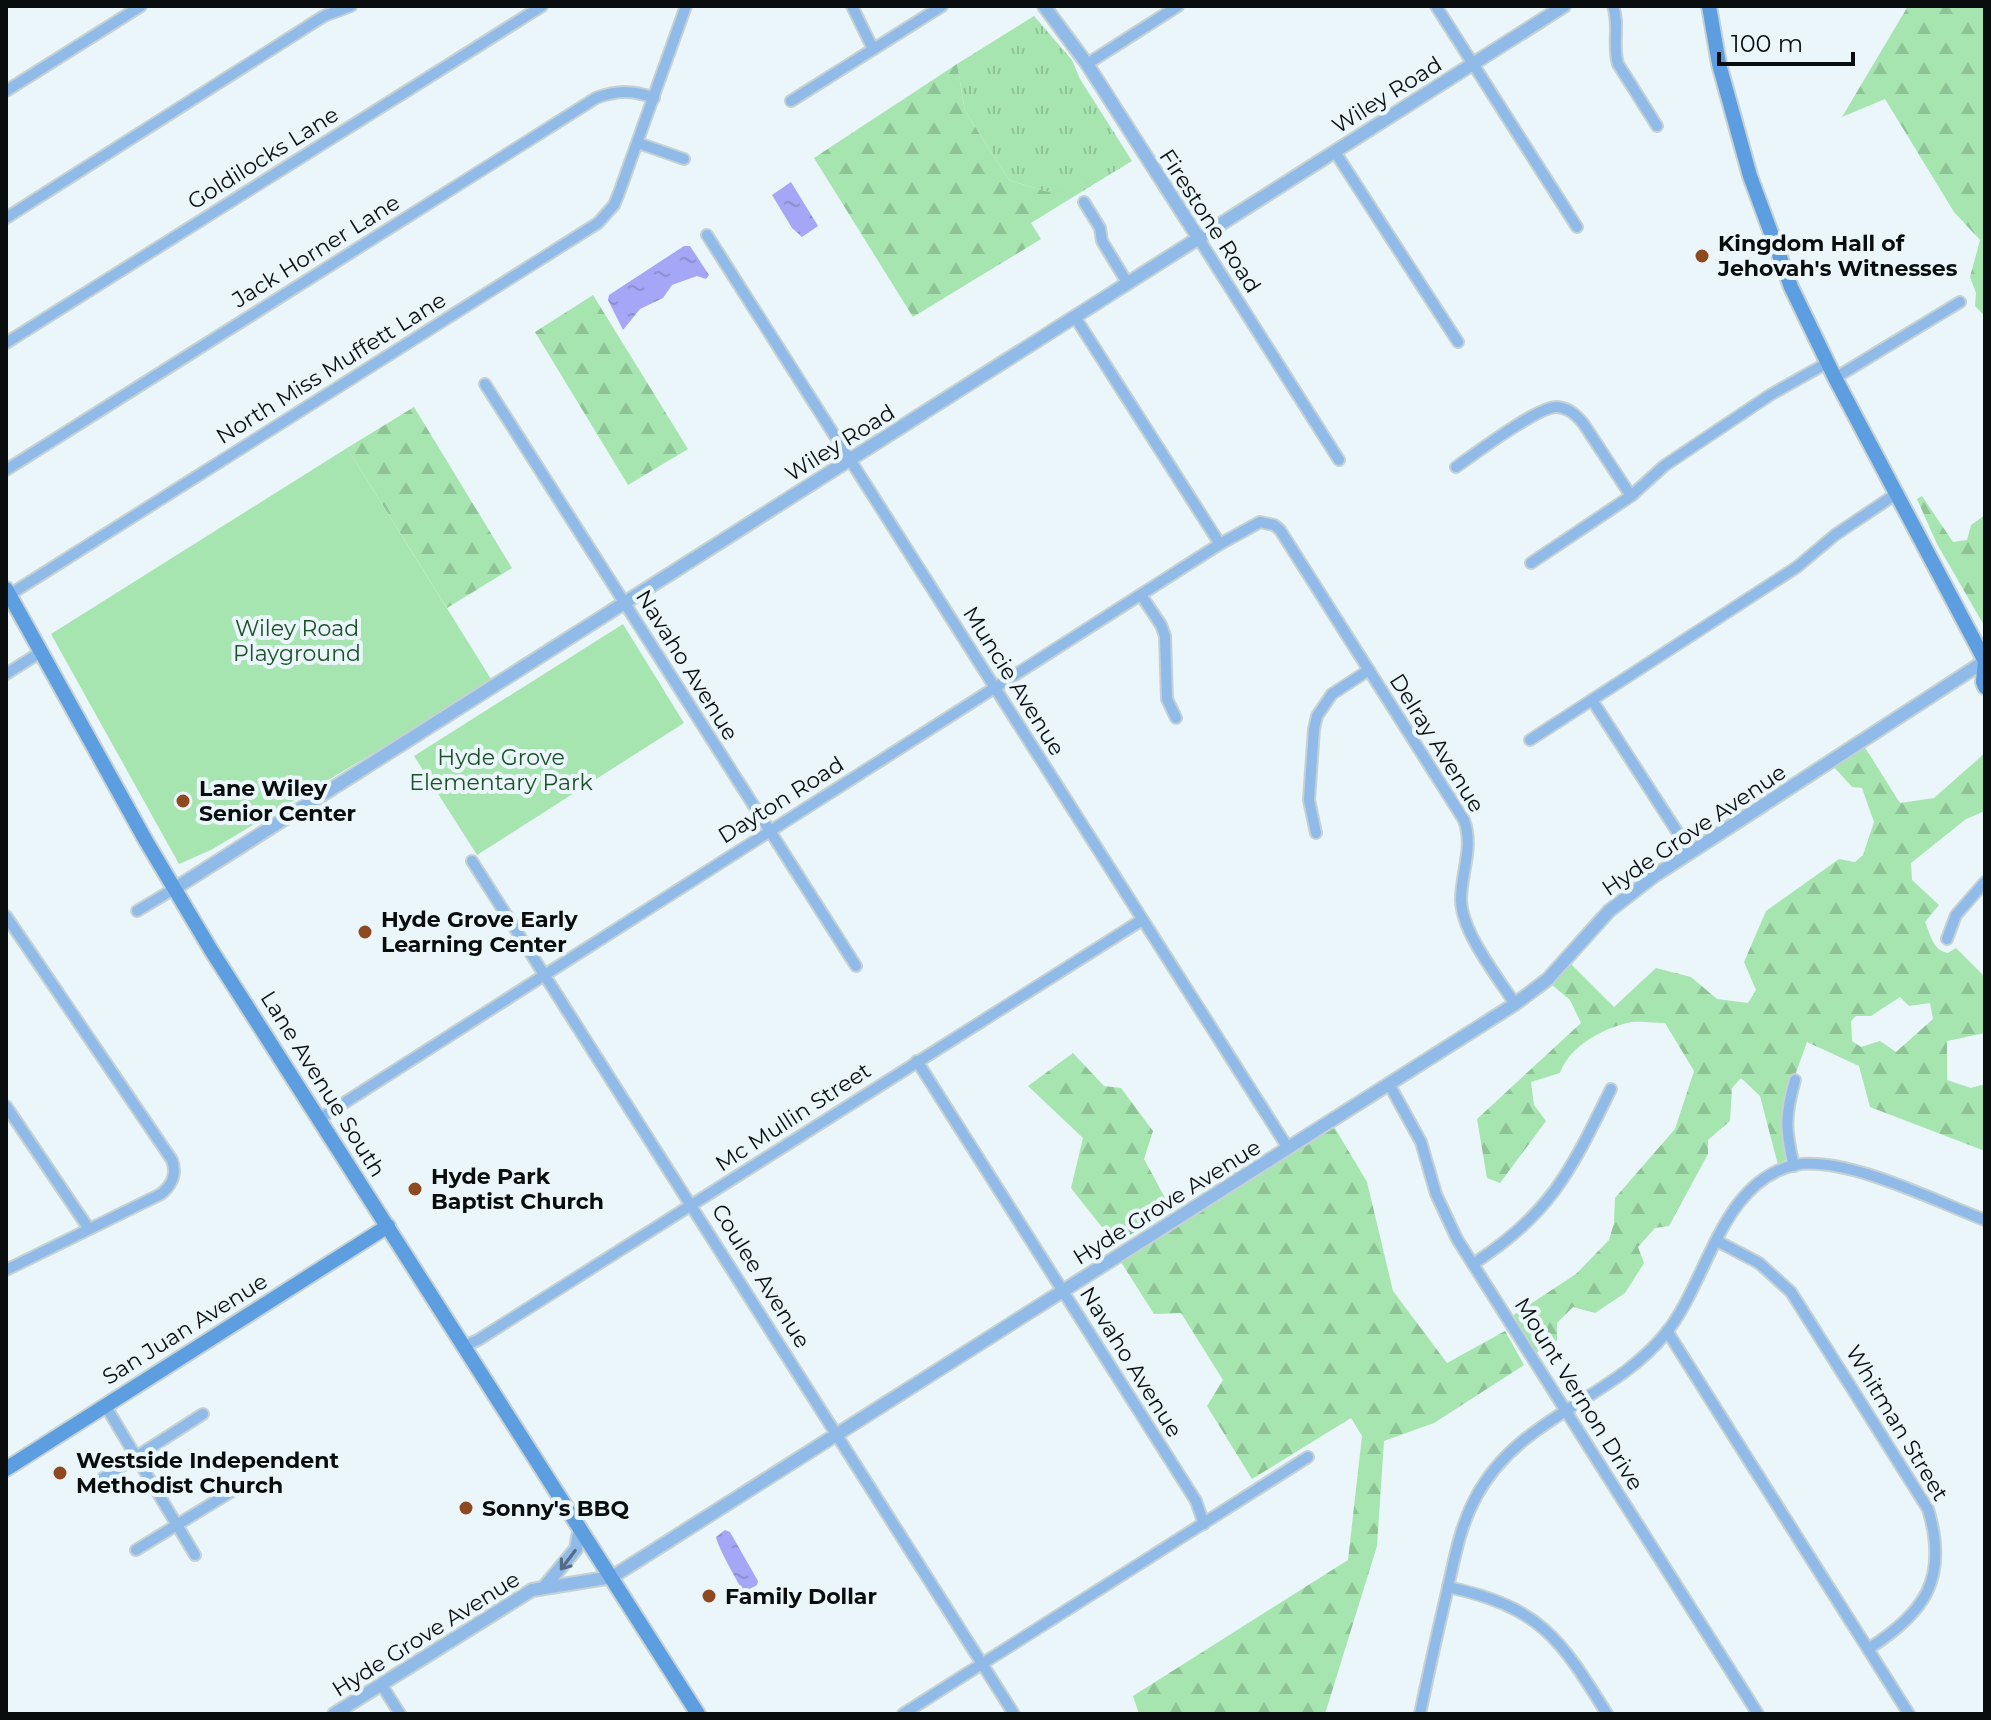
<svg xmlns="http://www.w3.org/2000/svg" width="1991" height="1720" font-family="Montserrat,sans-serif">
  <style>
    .grass { fill: url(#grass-tufts) }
    .forest { fill: url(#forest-firs); fill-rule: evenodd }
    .park { fill: #a7e5b0 }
    .water { fill: url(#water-ripples) }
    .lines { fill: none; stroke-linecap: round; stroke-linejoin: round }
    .minor-casing { stroke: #c6d1d3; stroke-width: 14 }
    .tertiary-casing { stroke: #c6d1d3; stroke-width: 16 }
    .secondary-casing { stroke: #c6d1d3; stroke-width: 18 }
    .minor { stroke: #90bbe8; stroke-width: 10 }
    .tertiary { stroke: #90bbe8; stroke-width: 12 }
    .secondary { stroke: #5c9ee0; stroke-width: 14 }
    .oneway { stroke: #536d86 }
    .poi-dot { fill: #8e4921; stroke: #eaf6f9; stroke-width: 3 }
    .labels { text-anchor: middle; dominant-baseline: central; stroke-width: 8; stroke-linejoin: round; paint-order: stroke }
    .street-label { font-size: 22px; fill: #090d0e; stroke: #eaf6f9 }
    .poi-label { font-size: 22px; font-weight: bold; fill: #090d0e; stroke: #eaf6f9; text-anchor: start }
    .park-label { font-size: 22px; fill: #1c5029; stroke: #eaf6f9 }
  </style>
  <defs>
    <pattern id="grass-tufts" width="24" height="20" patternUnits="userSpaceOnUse" patternTransform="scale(2)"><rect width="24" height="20" fill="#a7e5b0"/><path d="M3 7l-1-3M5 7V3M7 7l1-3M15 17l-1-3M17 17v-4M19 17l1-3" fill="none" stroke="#8ec396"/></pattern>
    <pattern id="forest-firs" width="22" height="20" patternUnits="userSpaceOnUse" patternTransform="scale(2)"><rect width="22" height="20" fill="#a7e5b0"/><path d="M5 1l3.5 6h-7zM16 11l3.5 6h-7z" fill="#8ec396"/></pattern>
    <pattern id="water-ripples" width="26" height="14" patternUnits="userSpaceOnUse" patternTransform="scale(2)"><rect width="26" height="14" fill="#a6a6f6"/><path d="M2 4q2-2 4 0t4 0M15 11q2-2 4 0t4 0" fill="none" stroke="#8e8ed2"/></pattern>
  </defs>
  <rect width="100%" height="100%" fill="#eaf6f9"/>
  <polygon class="grass" points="1034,16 1072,60 1080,79 1132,161 1086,189 1076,175 1048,192 1009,180 965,111 957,64"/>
  <g class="forest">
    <polygon points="1908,6 1985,6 1985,316 1975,306 1976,293 1970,277 1980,240 1954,212 1885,99 1842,117"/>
    <polygon points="957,64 965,111 1009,180 1048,192 1076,174 1086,189 1031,223 1041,239 913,317 814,158"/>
    <polygon points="593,295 688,449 628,485 535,332"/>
    <polygon points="414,407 512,568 447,608 347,448"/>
    <polygon points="1922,496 1953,542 1967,540 1971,525 1985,515 1985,627 1937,544 1917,499"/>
    <path d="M1864,746l36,57 34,-5 51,-45v58l-19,8 -55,44 1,17 27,25 -14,17c6,13 7,28 23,31l8,-5 29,29v56l-38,8v39l24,8 14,-4v67l-115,-44 -11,-41 -52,-24 -23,64 -2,25 8,26 -12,8 -18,-69 -19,-18 -9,10 -2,33 -22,19v14l-39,72 -14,2 -17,19 6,16 -19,30 -30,20 -22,-6 -16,16v17l-21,13 -24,-37 64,-42 33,-34 5,-17 1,-25 60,-69 19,-58 -29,-48c-11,0 -23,-2 -33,-1 -27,5 -63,24 -72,51l-29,9 3,23 12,16 -46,62 -13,-5 -10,-59 104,-96 -11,-23 -19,-16 19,-21 44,44 42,-39 35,9 26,22 31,4 8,-13 -12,-28 22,-51 73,-52 16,3 8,-7 11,-33 -12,-34 -10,-1 -19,-21zM1900,997l9,9 21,-3 3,16 -37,33 -16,-11 -19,6 -9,-6 -1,-20 5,-5h15z"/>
    <polygon points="1073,1053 1104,1086 1121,1088 1153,1131 1144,1159 1170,1207 1116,1245 1071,1188 1083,1138 1028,1086"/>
    <polygon points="1333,1125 1367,1182 1393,1291 1447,1363 1505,1331 1524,1365 1434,1423 1384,1441 1377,1546 1325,1714 1139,1714 1133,1696 1348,1560 1362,1436 1351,1418 1252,1479 1207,1406 1223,1380 1181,1313 1154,1314 1121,1262"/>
  </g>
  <g class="park">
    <polygon points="347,448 491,679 392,742 211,850 179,864 51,634"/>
    <polygon points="623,624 684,723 477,855 414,756"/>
  </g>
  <g class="water">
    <polygon points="791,182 818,226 802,237 792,228 772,195"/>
    <polygon points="684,246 690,246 709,275 706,279 697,276 672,285 663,298 640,309 623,330 608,300 609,295"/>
    <path d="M725,1530l5,2 28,49 -1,4 -13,7c-5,-6 -28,-49 -28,-55z"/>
  </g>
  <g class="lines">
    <defs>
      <g id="minor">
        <polyline points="852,6 873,49"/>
        <polyline points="1436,6 1577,227"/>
        <path d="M1613,6c7,20 -1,38 5,58l39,62"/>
        <polyline points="1087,64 1178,6"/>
        <polyline points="6,91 141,6"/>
        <polyline points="791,101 942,6"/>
        <polyline points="638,143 684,159"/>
        <polyline points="1335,152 1458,342"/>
        <polyline points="1084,202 1100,228 1102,241 1128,284"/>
        <polyline points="6,218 324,16 351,6"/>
        <polyline points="707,235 1288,1148"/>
        <polyline points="1199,239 1339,460"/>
        <polyline points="1075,317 1220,544"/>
        <polyline points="6,343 542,6"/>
        <polyline points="1835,378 1960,302"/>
        <polyline points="485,384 856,966"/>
        <path d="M1456,467c19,-13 82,-61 101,-60 12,1 19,8 26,16l48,73"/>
        <path d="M6,470l590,-372c21,-8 37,-8 58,0"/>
        <polyline points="1531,563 1631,496 1664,466 1770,395 1827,363"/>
        <polyline points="9,595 598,223 614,205 619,193 686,6"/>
        <polyline points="1141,595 1161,625 1165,636 1167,699 1176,718"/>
        <polyline points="6,674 41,652"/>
        <polyline points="1592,700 1691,853"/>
        <polyline points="1530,740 1797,567 1835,535 1896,494"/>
        <polyline points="1316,833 1309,800 1314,729 1317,716 1332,694 1369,670"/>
        <polyline points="472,861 1014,1714"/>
        <polyline points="137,911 174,889"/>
        <path d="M6,916l166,244c5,14 1,24 -11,34l-155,76"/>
        <polyline points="1947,939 1956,915 1985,882"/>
        <polyline points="917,1061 1196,1501 1204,1524"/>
        <polyline points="1389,1084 1421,1142 1436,1194 1457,1239 1758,1714"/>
        <polyline points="6,1106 89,1229"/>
        <path d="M319,1119l901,-575 40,-22 14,3 6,5 184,290c10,28 -3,52 -3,80 1,33 36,76 54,104"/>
        <path d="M1794,1166c-9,-37 -9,-50 1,-86"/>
        <path d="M1717,1241l42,22 32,29 137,217c21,69 -3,104 -60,140"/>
        <path d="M1473,1264c79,-51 98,-94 138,-175"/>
        <polyline points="1667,1331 1909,1714"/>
        <polyline points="464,1346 478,1340 1142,920"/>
        <polyline points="105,1405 195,1555"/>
        <polyline points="103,1478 203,1414"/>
        <polyline points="136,1550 242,1485"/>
        <path d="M1448,1587c92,20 112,51 159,127"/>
        <polyline points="381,1684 400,1714"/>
        <polyline points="903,1714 1308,1457"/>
        <path d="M1420,1714c8,-39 17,-79 26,-118 8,-34 13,-68 30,-99 43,-81 135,-96 190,-164 42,-52 55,-152 129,-168 50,-10 142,37 190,55"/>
      </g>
      <g id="tertiary">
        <polyline points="1044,6 1087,64 1199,239"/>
        <polyline points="174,889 1564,6"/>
        <polyline points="545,1586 576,1549 580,1527"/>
        <polyline points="334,1714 532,1590 612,1577 1515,1004 1548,979 1609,911 1654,876 1985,661"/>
      </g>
      <g id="secondary">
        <polyline points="1709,6 1719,64 1750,176 1791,287 1835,378 1985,661"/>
        <polyline points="6,589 146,841 211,950 698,1714"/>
        <polyline points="1985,661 1983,682 1985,687"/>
        <polyline points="6,1469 388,1226"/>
      </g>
    </defs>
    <use href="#minor" class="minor-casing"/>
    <use href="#tertiary" class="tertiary-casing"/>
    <use href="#secondary" class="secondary-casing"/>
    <use href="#minor" class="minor"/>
    <use href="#tertiary" class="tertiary"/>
    <use href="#secondary" class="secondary"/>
  </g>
  <defs><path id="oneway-shaft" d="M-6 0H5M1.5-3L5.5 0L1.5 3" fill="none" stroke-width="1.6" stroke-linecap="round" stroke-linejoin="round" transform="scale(2)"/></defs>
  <use class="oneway" href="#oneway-shaft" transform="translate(568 1560) rotate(127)"/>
  <g class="poi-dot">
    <circle cx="1702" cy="256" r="8"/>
    <circle cx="183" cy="801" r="8"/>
    <circle cx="365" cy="932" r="8"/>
    <circle cx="415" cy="1189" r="8"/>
    <circle cx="60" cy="1473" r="8"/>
    <circle cx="466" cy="1508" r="8"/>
    <circle cx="709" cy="1596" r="8"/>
  </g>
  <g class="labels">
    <g class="street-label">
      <text transform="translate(1387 95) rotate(-32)">Wiley Road</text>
      <text transform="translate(263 158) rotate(-32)">Goldilocks Lane</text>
      <text transform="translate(1210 221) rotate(57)">Firestone Road</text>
      <text transform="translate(316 251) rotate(-32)">Jack Horner Lane</text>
      <text transform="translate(331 368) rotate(-32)">North Miss Muffett Lane</text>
      <text transform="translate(840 443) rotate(-32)">Wiley Road</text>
      <text transform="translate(687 665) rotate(58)">Navaho Avenue</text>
      <text transform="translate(1014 681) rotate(58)">Muncie Avenue</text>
      <text transform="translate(1437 743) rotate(58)">Delray Avenue</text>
      <text transform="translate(781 800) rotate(-32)">Dayton Road</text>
      <text transform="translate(1694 830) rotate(-34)">Hyde Grove Avenue</text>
      <text transform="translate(323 1084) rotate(58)">Lane Avenue South</text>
      <text transform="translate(793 1117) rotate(-33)">Mc Mullin Street</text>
      <text transform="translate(1167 1202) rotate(-32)">Hyde Grove Avenue</text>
      <text transform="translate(761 1276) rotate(58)">Coulee Avenue</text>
      <text transform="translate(185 1329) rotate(-32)">San Juan Avenue</text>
      <text transform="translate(1131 1362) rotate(58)">Navaho Avenue</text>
      <text transform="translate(1579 1394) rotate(58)">Mount Vernon Drive</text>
      <text transform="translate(1897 1423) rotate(59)">Whitman Street</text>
      <text transform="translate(426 1634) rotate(-32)">Hyde Grove Avenue</text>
    </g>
    <g class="poi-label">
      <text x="1718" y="243">Kingdom Hall of<tspan x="1718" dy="25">Jehovah's Witnesses</tspan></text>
      <text x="199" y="788">Lane Wiley<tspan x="199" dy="25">Senior Center</tspan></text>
      <text x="381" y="919">Hyde Grove Early<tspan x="381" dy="25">Learning Center</tspan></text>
      <text x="431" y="1176">Hyde Park<tspan x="431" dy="25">Baptist Church</tspan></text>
      <text x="76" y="1460">Westside Independent<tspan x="76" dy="25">Methodist Church</tspan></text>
      <text x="482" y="1508">Sonny's BBQ</text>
      <text x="725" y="1596">Family Dollar</text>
    </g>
    <g class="park-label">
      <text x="297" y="628">Wiley Road<tspan x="297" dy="25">Playground</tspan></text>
      <text x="501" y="757">Hyde Grove<tspan x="501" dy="25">Elementary Park</tspan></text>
    </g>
  </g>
  <rect width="1991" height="1720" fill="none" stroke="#090d0e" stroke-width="16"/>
  <path d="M1719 52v12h134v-12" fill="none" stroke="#090d0e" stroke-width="4"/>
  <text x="1731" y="52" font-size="24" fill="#090d0e" stroke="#eaf6f9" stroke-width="6" paint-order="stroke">100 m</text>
</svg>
